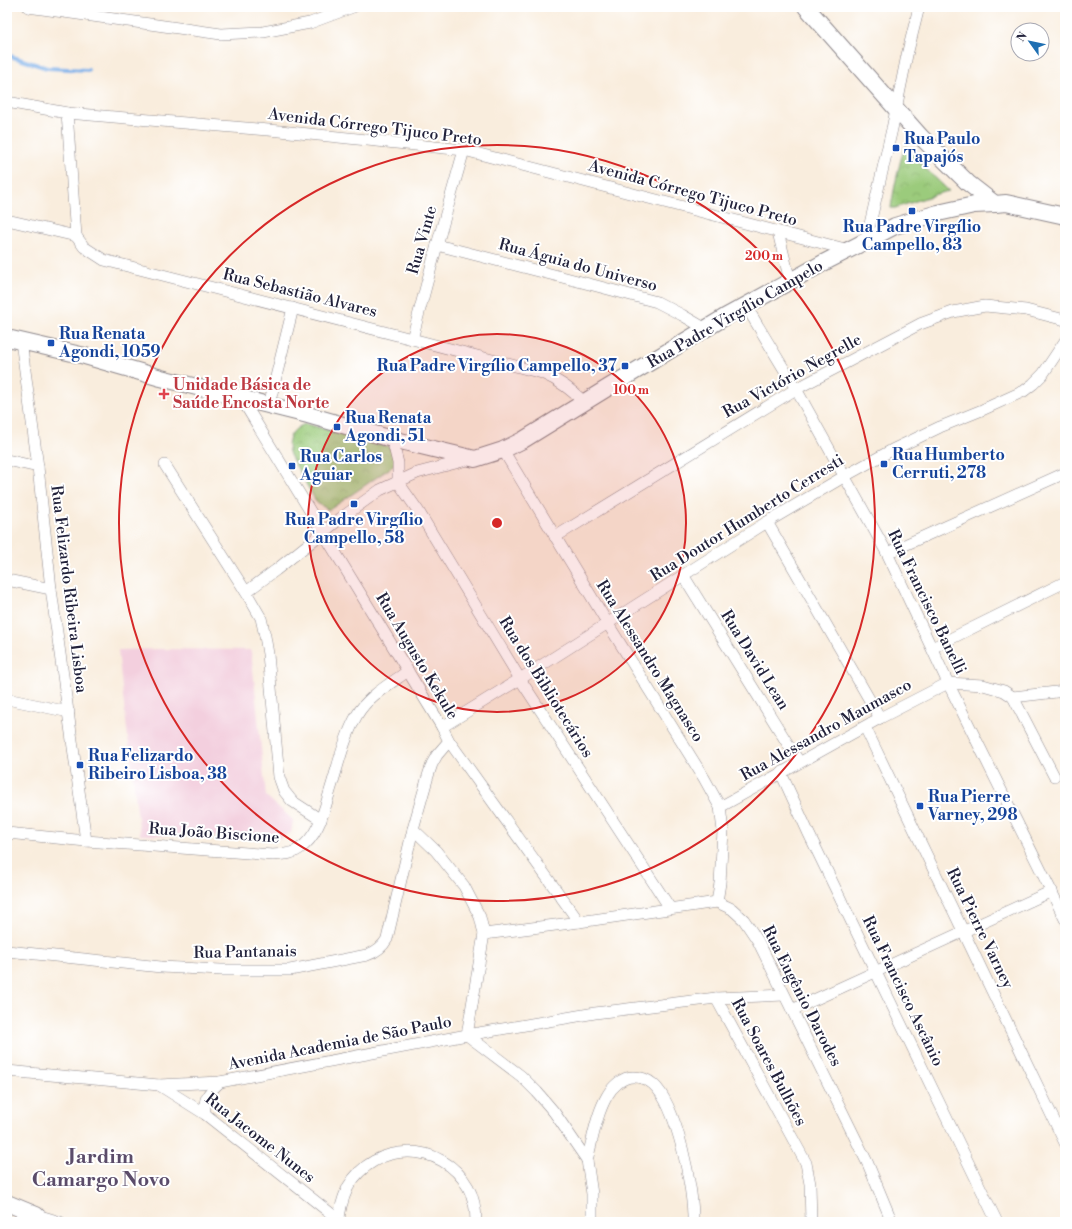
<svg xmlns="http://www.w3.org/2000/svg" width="1072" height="1229" font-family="'Libre Bodoni',serif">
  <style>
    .built { fill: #f3cfde }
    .park { fill: url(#park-crowns); stroke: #5e765b }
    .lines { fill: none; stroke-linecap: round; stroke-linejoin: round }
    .stream { stroke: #7aafe8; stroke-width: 4 }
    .street-casing { stroke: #8e888c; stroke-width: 12 }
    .secondary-casing { stroke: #8e888c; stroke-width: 18 }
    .street { stroke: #fff; stroke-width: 11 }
    .secondary { stroke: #fff; stroke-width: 16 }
    .ring { fill: none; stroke: #d62828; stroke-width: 2 }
    .transit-dot { fill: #1a4fb4; stroke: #fff; stroke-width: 1.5 }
    .health-dot { fill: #e0444e; stroke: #fff; stroke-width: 1.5 }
    .labels { text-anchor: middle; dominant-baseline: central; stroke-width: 4; stroke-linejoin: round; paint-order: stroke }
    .street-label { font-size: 16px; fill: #22223b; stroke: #fff }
    .transit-label { font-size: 16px; font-weight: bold; fill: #164399; stroke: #fff; text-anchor: start }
    .health-label { font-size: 16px; font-weight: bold; fill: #be3a42; stroke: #fff; text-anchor: start }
    .district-label { font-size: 20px; font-weight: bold; fill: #5b4c6a; stroke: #fff }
    .centre { fill: #d62828; stroke: #fff; stroke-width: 2 }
    .ring-label { font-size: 12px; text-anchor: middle; font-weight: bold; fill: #d62828; stroke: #fff; stroke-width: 4; stroke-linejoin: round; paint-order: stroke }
  </style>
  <defs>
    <pattern id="park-crowns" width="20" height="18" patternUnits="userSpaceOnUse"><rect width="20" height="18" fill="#9bcb7b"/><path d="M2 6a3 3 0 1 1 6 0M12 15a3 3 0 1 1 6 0" fill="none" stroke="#85ae6b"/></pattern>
  </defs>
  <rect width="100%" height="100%" fill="#fff"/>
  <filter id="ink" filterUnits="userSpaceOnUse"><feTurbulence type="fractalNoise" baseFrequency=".025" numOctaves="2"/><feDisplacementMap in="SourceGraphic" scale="8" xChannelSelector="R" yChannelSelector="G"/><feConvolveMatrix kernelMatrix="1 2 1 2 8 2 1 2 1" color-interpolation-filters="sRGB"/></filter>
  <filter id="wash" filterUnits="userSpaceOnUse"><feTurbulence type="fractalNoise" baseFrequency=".012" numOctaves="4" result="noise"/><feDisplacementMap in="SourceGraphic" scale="16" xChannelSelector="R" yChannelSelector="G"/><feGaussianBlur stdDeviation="0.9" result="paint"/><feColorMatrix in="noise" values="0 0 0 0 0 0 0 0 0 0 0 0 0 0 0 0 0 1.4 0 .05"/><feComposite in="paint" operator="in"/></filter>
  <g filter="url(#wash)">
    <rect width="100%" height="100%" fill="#f9eddd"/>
    <polygon class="built" points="160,649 251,650 266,796 293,820 291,833 280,838 140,835 123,697 118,650"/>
    <g class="park">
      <path d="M906,146l19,22 24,23 -9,2 -45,15h-4c1,-9 10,-56 15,-62z"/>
      <path d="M305,424l5,1 80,22 12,13 -73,50 -12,-7 -27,-48c-5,-14 1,-26 15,-31z"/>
    </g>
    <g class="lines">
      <polyline class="stream" points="7,55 47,68 88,70"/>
    </g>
  </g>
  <g filter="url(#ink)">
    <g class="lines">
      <defs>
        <g id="street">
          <polyline points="28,7 221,34 263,32 310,23 353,7"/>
          <polyline points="7,102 67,113 280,131 464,150 849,250"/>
          <polyline points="67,113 76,236"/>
          <path d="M7,220l69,16 8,11 20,13 308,79 130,34c18,8 28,16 43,30"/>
          <polyline points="778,232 790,281"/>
          <polyline points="866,241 892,129 907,55 919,7"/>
          <polyline points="437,245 593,285 657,302 682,315 706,329"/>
          <polyline points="746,306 796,389 887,553 948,683 1065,919"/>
          <polyline points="412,339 437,245 464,150"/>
          <polyline points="21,341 38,467 51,589 86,841"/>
          <polyline points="241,398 442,727 449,741 579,922"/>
          <polyline points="269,405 293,308"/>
          <polyline points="392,439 398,463 398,482 419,512 520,679 670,908"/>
          <polyline points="503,450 608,624 704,778 720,807 723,831 720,883 717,902"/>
          <polyline points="7,460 38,467"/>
          <polyline points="165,465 246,592 261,618 265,636 268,654 279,777 284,791 292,801 321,820"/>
          <polyline points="767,522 880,718"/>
          <polyline points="555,537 796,389 920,324 953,312 985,306 1026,310 1065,320"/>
          <polyline points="887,553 1065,473"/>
          <polyline points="683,575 799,762"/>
          <polyline points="7,580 51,589"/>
          <polyline points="246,592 276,570 341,518 380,490 417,473 471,459"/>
          <polyline points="932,648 1065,582"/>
          <polyline points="1013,697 1065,691"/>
          <polyline points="7,699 69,712"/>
          <polyline points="442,727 520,679 767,522 845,476 892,450 940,427 982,410 1024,391 1033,384 1043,374 1065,341"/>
          <polyline points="865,727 1065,1143"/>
          <polyline points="781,773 809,834 997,1222"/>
          <polyline points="720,807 880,718 948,683 983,685 1004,691 1013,697 1054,776"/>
          <polyline points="413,829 436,851 464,886 480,917 484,934 467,1035"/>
          <path d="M7,833l79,8 187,14c9,-1 18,0 26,-6 19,-12 25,-38 31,-58 8,-25 14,-53 27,-76 11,-19 33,-31 51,-44"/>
          <polyline points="484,934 579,922 717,902 732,909 744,920 758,941 868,1164 892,1222"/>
          <path d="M7,951l154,16 60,3h69l77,-15c9,-3 15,-7 20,-16l26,-110 15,-53 4,-12 5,-9 12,-14"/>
          <polyline points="716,998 784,995"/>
          <polyline points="792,1010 1052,891"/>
          <polyline points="467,1035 521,1076 537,1092 554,1112 587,1160 592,1194 592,1222"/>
          <polyline points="7,1071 159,1085 220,1082 467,1035 595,1013 716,998 806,1163 810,1184 811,1222"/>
          <polyline points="159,1085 205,1114 339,1220"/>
          <path d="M205,1114c-2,-16 4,-22 15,-32"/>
          <path d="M587,1160c6,-21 9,-45 20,-64 5,-9 15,-19 26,-19 7,0 14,2 20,7 24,21 41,106 40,138"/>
          <polyline points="37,1215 60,1222"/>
          <path d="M339,1222c0,-12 4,-24 9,-35 26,-46 94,-47 120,0 6,11 8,23 8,35"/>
        </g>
        <g id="secondary">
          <polyline points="806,7 921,137 968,183 995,204"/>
          <polyline points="7,338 85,356 161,378 308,415 392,439 475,459 503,450 523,440 609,387 725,317 825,262 895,226 938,213 974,205 995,204 1006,203 1065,216"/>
          <polyline points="7,1203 36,1215 43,1222"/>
        </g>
      </defs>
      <use href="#street" class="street-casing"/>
      <use href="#secondary" class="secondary-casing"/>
      <use href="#street" class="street"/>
      <use href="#secondary" class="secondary"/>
    </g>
  </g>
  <circle cx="497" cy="523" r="189" fill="#d62828" fill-opacity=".12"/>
  <g class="ring">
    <circle cx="497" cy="523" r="189"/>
    <circle cx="497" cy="523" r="378"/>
  </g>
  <g class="transit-dot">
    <rect x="892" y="144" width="8" height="8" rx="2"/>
    <rect x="908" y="207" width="8" height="8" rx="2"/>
    <rect x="47" y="339" width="8" height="8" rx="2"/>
    <rect x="621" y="362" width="8" height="8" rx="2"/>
    <rect x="333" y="423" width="8" height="8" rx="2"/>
    <rect x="880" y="460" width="8" height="8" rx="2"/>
    <rect x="288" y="462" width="8" height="8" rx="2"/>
    <rect x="350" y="500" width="8" height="8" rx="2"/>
    <rect x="76" y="761" width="8" height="8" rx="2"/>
    <rect x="916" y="802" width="8" height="8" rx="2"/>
  </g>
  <path class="health-dot" d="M162 388h4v4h4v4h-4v4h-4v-4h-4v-4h4z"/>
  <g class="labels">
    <g class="street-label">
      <text transform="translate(375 127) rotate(7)">Avenida Córrego Tijuco Preto</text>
      <text transform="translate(693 193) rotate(15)">Avenida Córrego Tijuco Preto</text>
      <text transform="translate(422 240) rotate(-74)">Rua Vinte</text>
      <text transform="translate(578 265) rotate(15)">Rua Águia do Universo</text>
      <text transform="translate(300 293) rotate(14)">Rua Sebastião Alvares</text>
      <text transform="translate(735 314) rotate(-30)">Rua Padre Virgílio Campelo</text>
      <text transform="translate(792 376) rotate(-29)">Rua Victório Negrelle</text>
      <text transform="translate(747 518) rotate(-32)">Rua Doutor Humberto Cerresti</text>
      <text transform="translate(69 589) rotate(83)">Rua Felizardo Ribeira Lisboa</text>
      <text transform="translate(927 602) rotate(64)">Rua Francisco Banelli</text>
      <text transform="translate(417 656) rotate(59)">Rua Augusto Kekule</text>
      <text transform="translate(755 660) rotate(58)">Rua David Lean</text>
      <text transform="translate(650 661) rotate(58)">Rua Alessandro Magnasco</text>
      <text transform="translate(546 687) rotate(58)">Rua dos Bibliotecários</text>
      <text transform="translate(826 730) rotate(-29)">Rua Alessandro Maumasco</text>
      <text transform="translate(214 833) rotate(4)">Rua João Biscione</text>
      <text transform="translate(980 928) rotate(64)">Rua Pierre Varney</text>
      <text transform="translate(245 952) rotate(-1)">Rua Pantanais</text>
      <text transform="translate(903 991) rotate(64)">Rua Francisco Ascânio</text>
      <text transform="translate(802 996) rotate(63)">Rua Eugênio Darodes</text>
      <text transform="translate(340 1043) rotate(-11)">Avenida Academia de São Paulo</text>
      <text transform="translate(769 1062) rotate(62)">Rua Soares Bulhões</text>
      <text transform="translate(260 1138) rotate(38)">Rua Jacome Nunes</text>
    </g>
    <g class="transit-label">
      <text x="904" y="139">Rua Paulo<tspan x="904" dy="18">Tapajós</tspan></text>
      <text x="912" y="227" text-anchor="middle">Rua Padre Virgílio<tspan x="912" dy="18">Campello, 83</tspan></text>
      <text x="59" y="334">Rua Renata<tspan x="59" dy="18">Agondi, 1059</tspan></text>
      <text x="617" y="366" text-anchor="end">Rua Padre Virgílio Campello, 37</text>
      <text x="345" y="418">Rua Renata<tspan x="345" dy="18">Agondi, 51</tspan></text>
      <text x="892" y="455">Rua Humberto<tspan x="892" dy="18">Cerruti, 278</tspan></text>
      <text x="300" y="457">Rua Carlos<tspan x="300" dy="18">Aguiar</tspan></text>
      <text x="354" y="520" text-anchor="middle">Rua Padre Virgílio<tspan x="354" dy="18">Campello, 58</tspan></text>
      <text x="88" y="756">Rua Felizardo<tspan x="88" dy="18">Ribeiro Lisboa, 38</tspan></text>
      <text x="928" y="797">Rua Pierre<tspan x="928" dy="18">Varney, 298</tspan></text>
    </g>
    <g class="health-label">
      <text x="173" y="385">Unidade Básica de<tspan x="173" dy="18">Saúde Encosta Norte</tspan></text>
    </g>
    <g class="district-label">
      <text x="101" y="1157">Jardim<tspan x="101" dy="23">Camargo Novo</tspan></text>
    </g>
  </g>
  <circle cx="497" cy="523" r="6" class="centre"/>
  <g class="ring-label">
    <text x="764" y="260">200 m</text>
    <text x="631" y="394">100 m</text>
  </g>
  <rect width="1072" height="1229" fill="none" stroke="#fff" stroke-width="24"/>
  <g transform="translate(1030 42) rotate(303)"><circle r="19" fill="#ffffff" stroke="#a7a7b1"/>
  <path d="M0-3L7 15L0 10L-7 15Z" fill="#1f6fb2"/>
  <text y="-6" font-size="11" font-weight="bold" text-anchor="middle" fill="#22223b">N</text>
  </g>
</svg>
